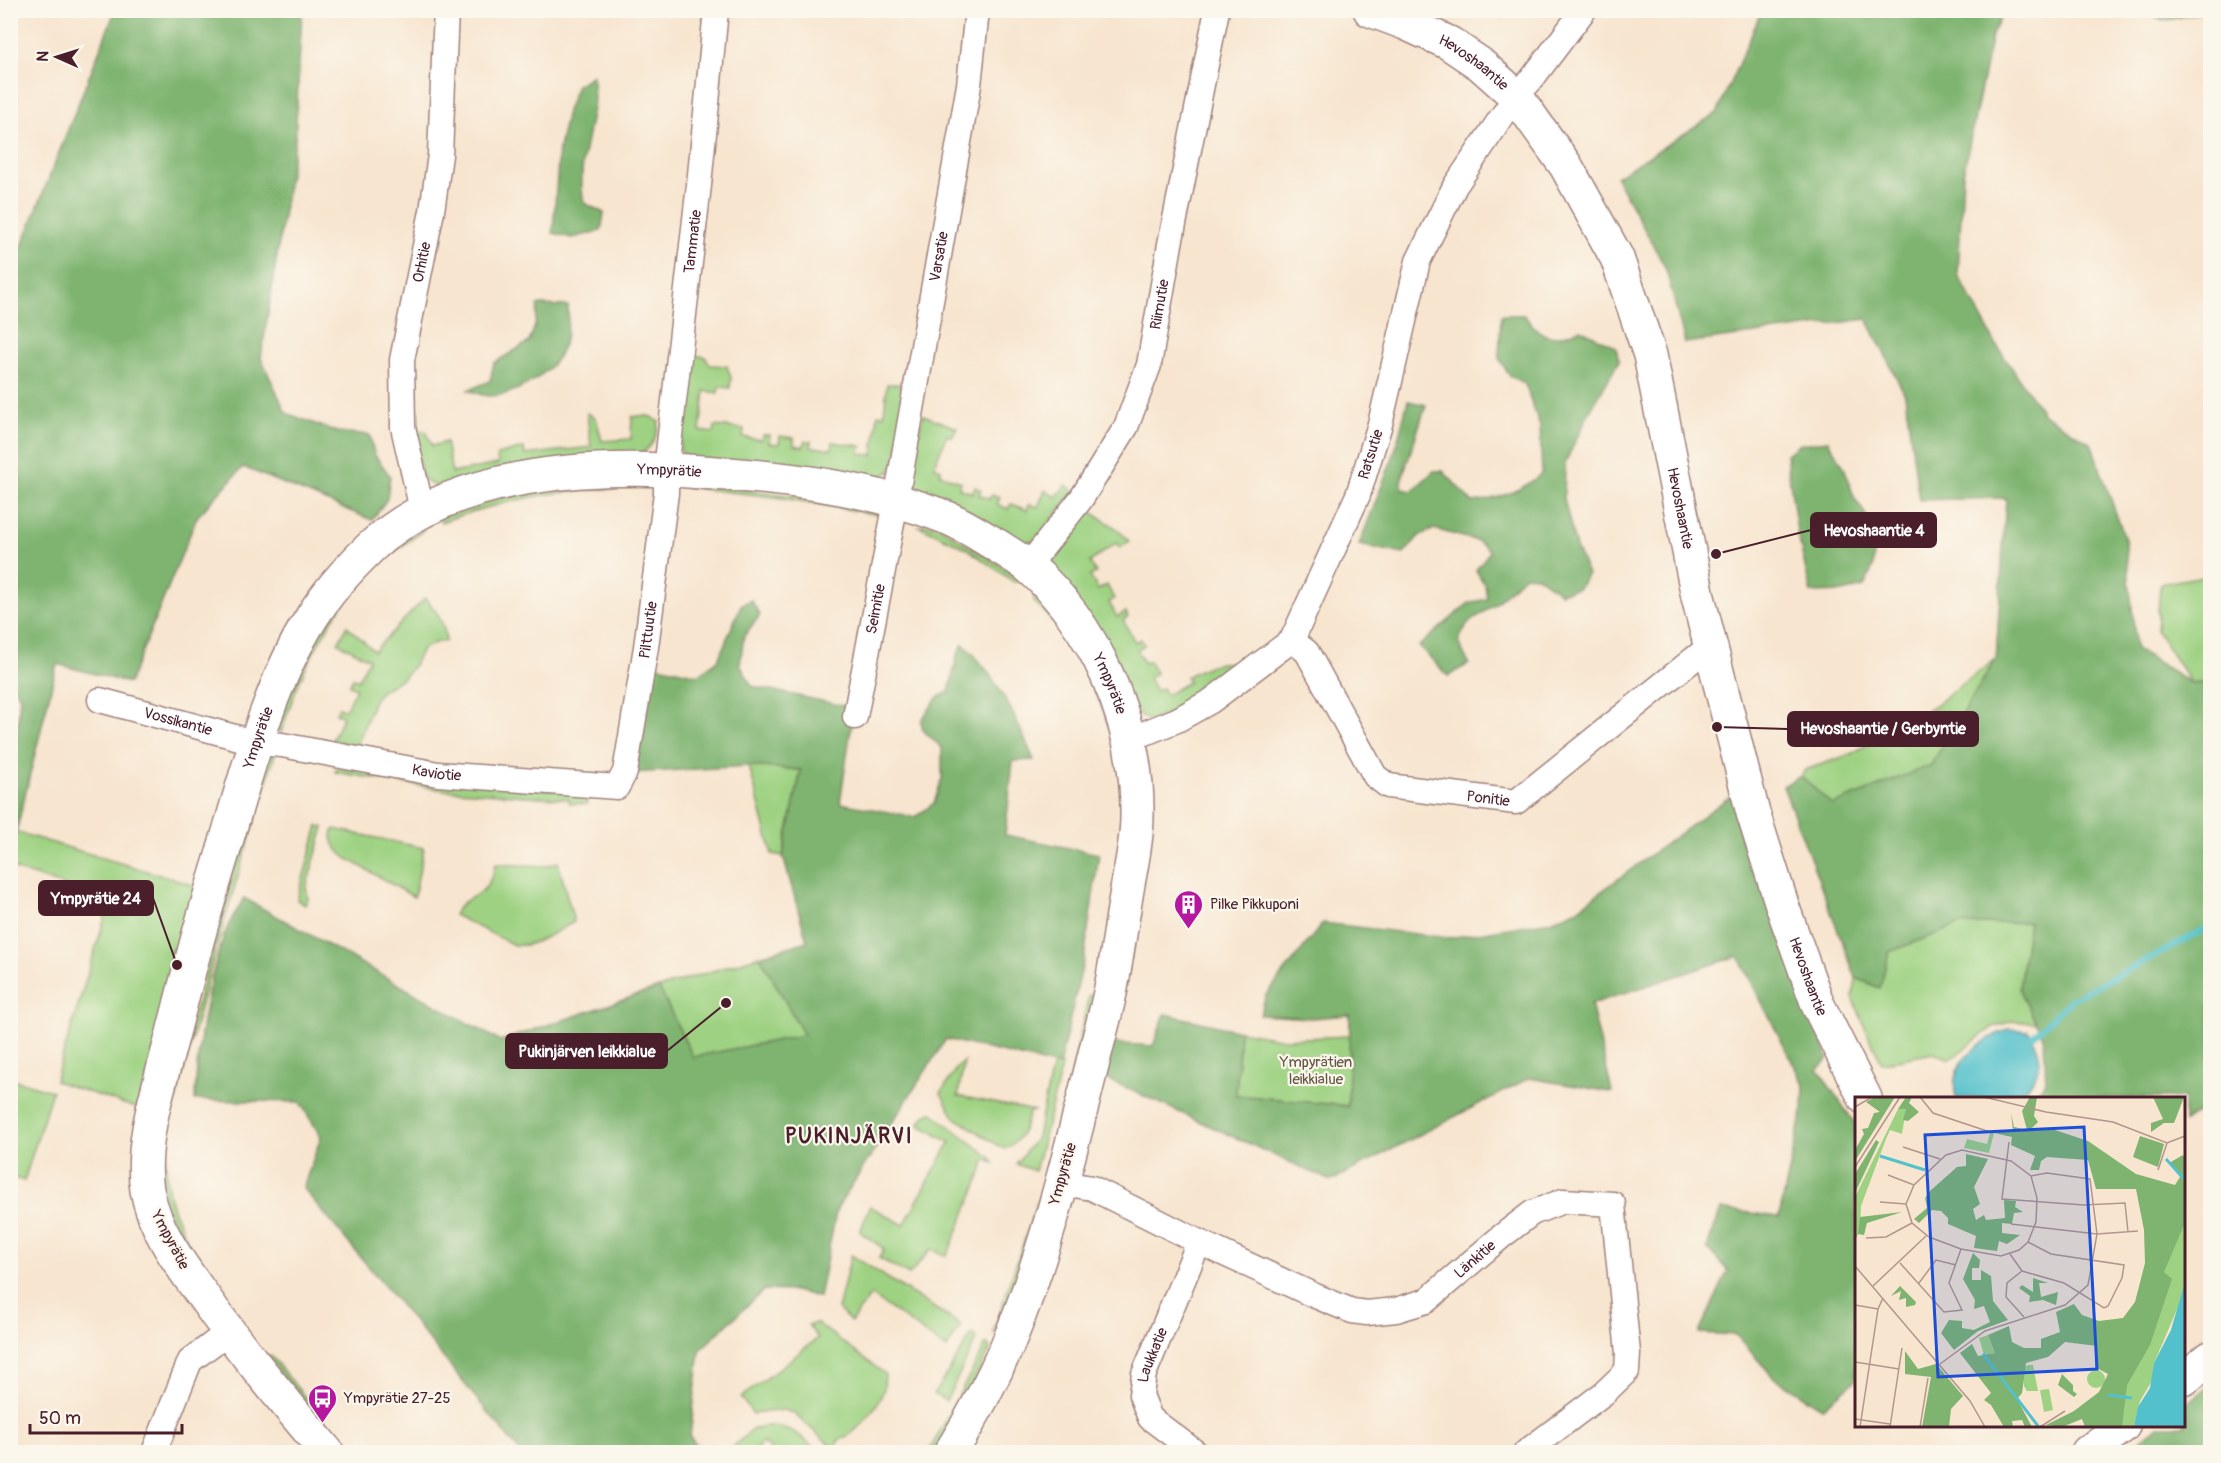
<svg xmlns="http://www.w3.org/2000/svg" width="2221" height="1463" font-family="Pangolin,sans-serif">
  <style>
    .green { fill: #9ed282; stroke: #747856; stroke-width: 1.5 }
    .forest { fill: #7eb470; stroke: #646a4e; stroke-width: 1.5 }
    .water { fill: #53c1cb; stroke: #4e707b; stroke-width: 1.5 }
    .lines { fill: none; stroke-linecap: round; stroke-linejoin: round }
    .stream { stroke: #53c1cb; stroke-width: 6 }
    .street-casing { stroke: #a0827d; stroke-width: 27 }
    .secondary-casing { stroke: #a0827d; stroke-width: 36 }
    .street { stroke: #fff; stroke-width: 24 }
    .secondary { stroke: #fff; stroke-width: 33 }
    .labels { text-anchor: middle; dominant-baseline: central; stroke-width: 4.5; stroke-linejoin: round; paint-order: stroke }
    .street-label { font-size: 15px; fill: #4a1f2b; stroke: #fbf7ec }
    .poi-label { font-size: 15px; fill: #4a1f2b; stroke: #fbf7ec; text-anchor: start }
    .park-label { font-size: 15px; fill: #635545; stroke: #fbf7ec }
    .district-label { font-size: 21px; font-weight: bold; letter-spacing: 1.5px; fill: #4a1f2b; stroke: #fbf7ec }
    .inset-river { fill: none; stroke: #53c1cb; stroke-width: 3 }
    .inset-road { fill: none; stroke: #b2968d; stroke-width: 1.5 }
    .view { fill: #1d4ed8; fill-opacity: 0.15; stroke: #1d4ed8; stroke-width: 3 }
    .inset-edge { fill: none; stroke: #4a1f2b; stroke-width: 3 }
    .leader { fill: none; stroke: #4a1f2b; stroke-width: 2 }
    .callout-dot { fill: #4a1f2b; stroke: #fbf7ec; stroke-width: 2 }
    .callout { fill: #4a1f2b; stroke: #4a1f2b; stroke-width: 2 }
    .callout-label { font-size: 16px; text-anchor: middle; font-weight: bold; fill: #fff }
  </style>
  <rect width="100%" height="100%" fill="#fbf7ec"/>
  <filter id="ink" filterUnits="userSpaceOnUse"><feTurbulence type="fractalNoise" baseFrequency=".0167" numOctaves="2"/><feDisplacementMap in="SourceGraphic" scale="12" xChannelSelector="R" yChannelSelector="G"/><feConvolveMatrix kernelMatrix="1 2 1 2 8 2 1 2 1" color-interpolation-filters="sRGB"/></filter>
  <filter id="wash" filterUnits="userSpaceOnUse"><feTurbulence type="fractalNoise" baseFrequency=".008" numOctaves="4" result="noise"/><feDisplacementMap in="SourceGraphic" scale="24" xChannelSelector="R" yChannelSelector="G"/><feGaussianBlur stdDeviation="1.35" result="paint"/><feColorMatrix in="noise" values="0 0 0 0 0 0 0 0 0 0 0 0 0 0 0 0 0 1.4 0 .05"/><feComposite in="paint" operator="in"/></filter>
  <g filter="url(#wash)">
    <rect width="100%" height="100%" fill="#f7e5cf"/>
    <g class="green">
      <polygon points="694,355 705,357 710,365 727,366 731,378 730,388 719,387 718,393 705,391 700,431 714,433 715,426 744,429 743,437 762,440 763,435 770,435 769,443 779,444 780,436 794,438 794,445 804,447 805,441 811,441 811,447 832,449 833,442 861,446 860,454 873,455 878,414 884,415 887,384 897,384 907,389 895,462 889,472 872,482 686,457 680,450 689,357"/>
      <path d="M587,413l9,5 6,23 29,-2 1,-22c11,-2 18,-3 27,5 -2,16 -7,26 -22,34l-197,32 -11,-5 -7,-6 -10,-44 14,-2 6,15 14,-4 6,31 46,-9 -1,-9 27,-7 1,7 66,-8z"/>
      <path d="M923,415l34,13 -5,9 -5,-2 -13,31 7,3 -1,5 21,8 -2,6 13,5 3,-6 6,3 -2,5 11,4 2,-4 8,3 -3,6 11,5 3,-5 16,6 2,-6 9,3 7,-17 11,7 10,-12 8,6 -34,44 -8,6 -8,2 -14,-1 -90,-48c-14,-18 -1,-57 3,-79z"/>
      <polygon points="696,483 871,506 880,515 783,498 687,487"/>
      <path d="M641,484l2,3c-26,2 -53,2 -79,5 -43,5 -83,16 -123,30l-4,-4 82,-26z"/>
      <path d="M1088,510l28,18 13,13 -9,7 -4,-5 -26,19 6,11 -6,3 8,14 9,-5 7,14 -5,3 8,15 9,-5 2,5 -5,3 12,22 6,-3 3,6 -7,5 7,13 5,-2 7,12 -7,5 7,13 6,-3 4,7 23,-13 -3,-5c12,-7 34,-18 47,-13l1,8 -46,35 -39,14 -7,-4 -8,-10 -83,-138 1,-14z"/>
      <polygon points="928,524 940,527 1025,581 1014,582 966,548 919,526"/>
      <path d="M424,529c-15,14 -34,23 -48,37 -47,47 -76,104 -95,167l-5,-8 35,-88 67,-84z"/>
      <polygon points="2210,575 2210,684 2191,683 2157,631 2160,584"/>
      <path d="M1033,588l55,70 26,85c-17,-52 -38,-104 -80,-141z"/>
      <path d="M425,598c12,14 19,23 21,43l-9,1 -15,7 -8,16 -11,13 -23,14 -6,8 -17,46 -25,-6 11,-23 -7,-4 3,-6 6,3 11,-22 -7,-3 4,-7 5,2 11,-21 -31,-16 9,-17 27,25z"/>
      <polygon points="1996,659 1931,765 1832,805 1801,776 1805,770 1849,755 1924,713"/>
      <polygon points="271,754 275,754 216,948 173,1111 169,1116 166,1114 265,759"/>
      <polygon points="749,766 801,770 783,856 772,854"/>
      <polygon points="338,767 580,793 587,798 587,804 569,803 569,799 444,790 335,772"/>
      <polygon points="318,826 324,827 306,888 308,898 305,905 297,900"/>
      <path d="M334,829l90,19 -10,49 -68,-39c-8,-7 -18,-17 -12,-29z"/>
      <polygon points="16,832 197,886 139,1109 55,1081 110,901 11,868 11,853"/>
      <path d="M558,862l16,60c-18,9 -40,26 -60,23l-60,-30c8,-18 22,-16 32,-28 5,-7 8,-15 9,-23l51,2z"/>
      <polygon points="2029,922 2019,988 2036,1023 2013,1021 1993,1027 1951,1059 1933,1053 1882,1063 1871,1042 1853,998 1856,978 1880,988 1889,952 1959,925"/>
      <polygon points="760,956 804,1035 693,1057 659,988"/>
      <polygon points="1089,995 1096,997 1046,1181 1045,1176 1070,1082"/>
      <polygon points="1240,1031 1284,1039 1350,1036 1348,1106 1236,1095"/>
      <path d="M964,1061l-6,35 77,15 -6,1c-4,16 -9,31 -25,37l-50,-32 -13,-24 15,-24z"/>
      <polygon points="1053,1064 1062,1066 1035,1171 1016,1164 1037,1137"/>
      <polygon points="11,1079 52,1091 24,1181 11,1177"/>
      <polygon points="931,1112 990,1157 994,1163 985,1160 976,1187 947,1256 931,1249 909,1275 879,1258 884,1249 860,1232 870,1206 904,1225 950,1142 919,1125 925,1115"/>
      <polygon points="164,1143 168,1190 173,1209 193,1254 167,1212 159,1171"/>
      <polygon points="1040,1194 1048,1194 1022,1275 994,1334 993,1332"/>
      <polygon points="851,1255 961,1325 947,1349 871,1295 851,1322 838,1309"/>
      <path d="M817,1323l68,51c-1,6 0,12 -2,18 -6,16 -28,44 -44,48l-5,8 -41,-35 -9,-3 -31,4 -12,-16 77,-60 -10,-13z"/>
      <polygon points="972,1334 977,1338 946,1401 934,1394"/>
      <polygon points="986,1344 989,1346 990,1350 936,1452 929,1452"/>
      <polygon points="267,1356 271,1356 350,1452 342,1452"/>
      <path d="M764,1426c28,-1 35,9 55,26h-46l-10,-9 -10,9h-20l1,-6 19,-17z"/>
    </g>
    <g class="forest">
      <polygon points="1762,10 2004,11 1992,35 1963,174 1958,275 1997,346 2043,414 2091,443 2125,539 2136,649 2191,683 2210,684 2210,1103 2184,1122 2184,1098 2029,1098 2046,1082 2044,1039 2019,988 2029,922 1959,925 1889,952 1880,988 1856,978 1783,786 1801,776 1832,805 1931,765 1996,659 2006,498 1919,500 1905,395 1867,319 1685,343 1666,269 1616,177 1717,113"/>
      <polygon points="115,11 302,11 295,140 261,358 286,413 337,432 370,435 374,454 390,476 387,499 372,520 243,467 197,517 129,683 57,664 16,832 10,830 20,696 10,682 11,274"/>
      <polygon points="2138,11 2206,10 2206,11 2163,21"/>
      <path d="M593,75c0,11 2,23 0,33 -5,32 -16,62 -9,95l20,10 -3,18 -29,7 -19,-5 6,-85 8,-37 10,-26z"/>
      <path d="M538,305l30,1c1,15 -1,33 -8,47 -10,21 -46,43 -70,43 -7,0 -16,-4 -22,-6l22,-9 4,-18 35,-21 6,-16z"/>
      <path d="M1501,315h23c18,24 27,27 56,14l36,18 3,14 -31,54 -23,48 -1,36 12,49 12,26 -9,14 -19,5 -23,-17 -12,-1 -30,29 -28,20 -9,18 11,22 -21,12 -29,-30 50,-43 18,-4 -2,-14 -9,-15 14,-19 -12,-10 -44,-12 -15,7 -15,18 -45,-9 35,-91 14,-53 18,4 -25,76 2,8 9,2 22,-20h9l29,31c25,-2 52,-12 70,-29l-2,-47 -15,-42 -16,-9 -10,-17z"/>
      <polygon points="1828,441 1844,467 1854,497 1867,517 1875,539 1873,567 1864,587 1842,592 1811,593 1797,531 1786,454 1800,444"/>
      <path d="M751,600l9,15 -16,21 -4,28 12,22 102,22 -14,95 75,14 19,-14 8,-24v-31l-19,-18 -2,-9 16,-23 12,-6 8,-36 6,-12c34,31 53,74 71,116l-21,1 -8,74 94,19 -15,105 -25,107 -113,-27 -109,169 -18,89 -24,-6 -31,-1 -64,60 -10,87 13,15h-183l-113,-139 -104,-125 18,-51 -21,-35 -105,-2c1,-48 14,-130 33,-174 5,-9 11,-19 16,-28l256,143 159,-53 34,69 111,-22 -44,-79 47,-15 -24,-85 18,-86 -52,-4 -117,7 18,-109 48,11 20,-15 23,-55z"/>
      <polygon points="1732,795 1828,1058 1818,1070 1856,1125 1856,1380 1822,1408 1773,1377 1736,1335 1699,1333 1728,1271 1707,1248 1721,1209 1779,1217 1803,1108 1804,1085 1738,956 1591,1004 1612,1092 1529,1078 1331,1181 1102,1077 1110,1043 1153,1046 1165,1014 1240,1031 1236,1095 1348,1106 1350,1015 1311,1018 1260,1015 1266,995 1323,923 1449,938 1551,921 1576,910"/>
      <polygon points="2210,1385 2210,1452 2124,1452 2159,1426 2184,1426 2184,1406"/>
    </g>
    <path class="water" d="M2008,1029l20,2c21,30 12,44 -11,67h-61c-1,-5 -2,-13 -1,-19 4,-24 32,-41 53,-50z"/>
    <g class="lines">
      <polyline class="stream" points="2032,1037 2072,999 2210,927"/>
    </g>
  </g>
  <g filter="url(#ink)">
    <g class="lines">
      <defs>
        <g id="street">
          <path id="s1" d="M422,510l-19,-83 -1,-67 30,-149 8,-56 6,-145"/>
          <path id="s2" d="M1028,566l53,-67 45,-72 23,-62 21,-121 47,-234"/>
          <path id="s3" d="M1292,640l15,12 68,124 13,10 128,16 194,-156"/>
          <path id="s4" d="M100,700l157,43 25,2 156,29 179,13 8,-15 21,-125 20,-154v-23l33,-285 17,-175"/>
          <path id="s5" d="M855,717l37,-194 77,-438 8,-75"/>
          <path id="s6" d="M1130,739l47,-19 34,-19 81,-61 66,-145 22,-71 38,-163 37,-75 61,-90 15,-16 53,-70"/>
          <path id="s7" d="M1062,1183l30,5 107,54 114,53 39,16 15,2 29,-3 30,-9 76,-65 30,-23 31,-12 50,3 15,149 -1,18 -23,22 -78,59"/>
          <polyline points="154,1452 190,1361 228,1332"/>
          <path id="s8" d="M1195,1452l-45,-34 -9,-23 3,-21 55,-132"/>
        </g>
        <g id="secondary">
          <path id="s9" d="M1370,10l35,13 44,20 31,21 36,32 50,70 51,92 33,97 48,242 55,216 30,95 35,97 47,93"/>
          <polyline points="2184,1379 2210,1358"/>
          <path id="s10" d="M327,1452c-43,-51 -86,-102 -124,-156 -23,-32 -49,-67 -56,-106 -8,-49 14,-109 26,-157 13,-51 26,-103 42,-154 26,-84 50,-188 97,-262 16,-26 38,-50 60,-71 83,-76 223,-82 330,-74 84,6 169,15 248,47 16,7 31,17 46,26 11,7 23,14 33,22 33,29 60,68 78,108 20,45 31,91 30,142 0,26 -7,53 -11,79 -5,30 -9,61 -15,92 -5,26 -13,52 -19,78 -24,94 -47,190 -85,280 -16,37 -35,72 -56,106"/>
          <polyline points="2088,1452 2123,1426"/>
        </g>
      </defs>
      <use href="#street" class="street-casing"/>
      <use href="#secondary" class="secondary-casing"/>
      <use href="#street" class="street"/>
      <use href="#secondary" class="secondary"/>
    </g>
  </g>
  <defs>
    <symbol id="building-pin" viewBox="-11 -11 22 30"><path d="M0 17L-7.5 6A9.5 9.5 0 1 1 7.5 6Z" fill="#b5179e" stroke="#fbf7ec"/><path d="M-4-6H4V6H1V3H-1V6H-4ZM-2.5-4.3h1.7v1.8h-1.7ZM.8-4.3h1.7v1.8H.8ZM-2.5-1h1.7V.8h-1.7ZM.8-1h1.7V.8H.8Z" fill="#fff"/></symbol>
    <symbol id="bus-pin" viewBox="-11 -11 22 30"><path d="M0 17L-7.5 6A9.5 9.5 0 1 1 7.5 6Z" fill="#b5179e" stroke="#fbf7ec"/><path d="M-5-6H5V4H4V6H2V4H-2V6H-4V4H-5ZM-3.5-4V0h7V-4ZM-3.5 1.2v1.5H-2V1.2ZM2 1.2v1.5H3.5V1.2Z" fill="#fff"/></symbol>
  </defs>
  <g fill-rule="evenodd">
    <use href="#building-pin" x="1172" y="888" width="33" height="45"/>
    <use href="#bus-pin" x="306" y="1382" width="33" height="45"/>
  </g>
  <g class="labels">
    <g class="street-label">
      <text stroke="none"><textPath href="#s9" startOffset="117">Hevoshaantie</textPath></text>
      <text stroke="none"><textPath href="#s4" startOffset="1078">Tammatie</textPath></text>
      <text stroke="none"><textPath href="#s5" startOffset="468">Varsatie</textPath></text>
      <text stroke="none"><textPath href="#s1" startOffset="252">Orhitie</textPath></text>
      <text stroke="none"><textPath href="#s2" startOffset="298">Riimutie</textPath></text>
      <text stroke="none"><textPath href="#s6" startOffset="393">Ratsutie</textPath></text>
      <text stroke="none"><textPath href="#s10" startOffset="1328">Ympyrätie</textPath></text>
      <text stroke="none"><textPath href="#s9" startOffset="621">Hevoshaantie</textPath></text>
      <text stroke="none"><textPath href="#s5" startOffset="110">Seimitie</textPath></text>
      <text stroke="none"><textPath href="#s4" startOffset="687">Pilttuutie</textPath></text>
      <text stroke="none"><textPath href="#s10" startOffset="1850">Ympyrätie</textPath></text>
      <text stroke="none"><textPath href="#s4" startOffset="81">Vossikantie</textPath></text>
      <text stroke="none"><textPath href="#s10" startOffset="788">Ympyrätie</textPath></text>
      <text stroke="none"><textPath href="#s4" startOffset="345">Kaviotie</textPath></text>
      <text stroke="none"><textPath href="#s3" startOffset="278">Ponitie</textPath></text>
      <text stroke="none"><textPath href="#s9" startOffset="1107">Hevoshaantie</textPath></text>
      <text transform="translate(1063 1174) rotate(-74)">Ympyrätie</text>
      <text transform="translate(170 1240) rotate(62)">Ympyrätie</text>
      <text stroke="none"><textPath href="#s7" startOffset="458">Länkitie</textPath></text>
      <text stroke="none"><textPath href="#s8" startOffset="123">Laukkatie</textPath></text>
    </g>
    <g class="poi-label">
      <text x="1210" y="904">Pilke Pikkuponi</text>
      <text x="344" y="1398">Ympyrätie 27-25</text>
    </g>
    <g class="park-label">
      <text x="1316" y="1062">Ympyrätien<tspan x="1316" dy="17">leikkialue</tspan></text>
    </g>
    <g class="district-label">
      <text x="849" y="1136">PUKINJÄRVI</text>
    </g>
  </g>
  <g transform="translate(1855 1097)">
    <rect width="330" height="330" fill="#f7e5cf"/>
    <path d="M43,12h8l-4,25 -12,-4 -4,9 -25,67 -1,25 -5,9v-43zM135,36h4l-5,20 -25,-5 3,-9 20,5zM330,90v94l-4,19 -27,63 -1,16 -13,22 -6,26h-16l4,-39zM133,238l7,18 -11,2 -5,-17zM173,268h5l5,26h-11l-3,-5 -2,-17zM232 282a9 9 0 1 1 18 0a9 9 0 1 1-18 0ZM194,292l4,21 -9,2 -4,-22z" fill="#9ed282"/>
    <path d="M20,0h20l-40,64v-11l9,-16 -2,-5 6,-1 6,-15 6,-1 -14,-10zM51,0h6l-3,6 10,9 -11,9 -5,-1 3,-11h-8zM175,0h7l-3,19 4,6 -6,6 20,1 36,12 48,33 39,11 5,-8 -11,-14 14,-8 2,4v64l-21,49 8,7 -22,66 -23,40 -5,42h-37l-3,-8 -20,8 -16,-2 28,-14 25,-19 9,-18 -13,-7 2,-21 -32,-4 -17,15 -22,6 -4,30 -5,6 15,28h-7l-3,-7 -10,1 1,6h-9l-13,-22 -7,-5 7,-7 -31,-40 12,-9 6,12 17,-3 -7,-18 21,-9 3,16 12,6h17v-9l19,-7 -4,-20 18,-8 8,11 17,6 24,-3 12,-16 10,-39 -1,-33 -8,-41h-40l-8,-29 -41,-3 -6,4 -2,9h-9l5,-14 -24,-11 1,-8 -18,-4 19,-3 -2,-17 3,14 13,3 -5,-19zM298,0h31l-10,26h-10l-13,9v-9l12,-4zM285,39l24,8 -6,23 -25,-10zM21,43l3,2 -24,51v-19zM111,57l22,5 -14,28 6,17 -7,5 3,11 8,-5 2,5 19,-2 -1,-18 12,1 -1,6 8,5 -9,1 -2,11 -10,-1v10l18,2 -13,9 -8,-3 -2,10 -23,-3 2,-12 -28,-12v-6l-7,-7 -9,-1 -13,13 -5,-4 13,-11 -2,-10 5,-7 27,-24 9,-1zM47,115l-35,11 -3,12 -6,-1 2,-17zM118,156l7,7 -1,8h-7v12h9v-10l10,6 2,25 15,19 -30,11 -24,19 -13,-17 8,-13 13,1v7l12,2 16,-8 -6,-16 -10,3 1,-9 -12,-21zM178,181l15,5h-9l2,14 17,-5 -2,13 -13,-5 -14,2 1,-6 -11,-8 3,-3 11,7zM45,189l16,16 -1,3 -9,2v-9l-7,2 2,-9 -10,5zM50,254l13,18 18,-5 27,32 -12,13 -2,18h-27l9,-50 -26,-3zM207,277l11,11v6l4,3 -3,3 -16,-12z" fill="#7eb470"/>
    <path d="M330,185v145h-51l4,-20 12,-19 4,-25 17,-33z" fill="#53c1cb"/>
    <path class="inset-river" d="M25,59l45,14M311,62l19,21M128,257l55,72M253,298l24,3"/>
    <path class="inset-road" d="M65,0l13,16 57,19M129,0l62,15 67,10 54,21 18,-7M0,10l17,-10M154,45l-7,57 82,6 41,-2 3,29M48,50l37,12M107,53l49,11 20,15 6,22 -1,24 -8,20 -9,8 -18,6 -40,-7 -32,-12 -17,-14 -6,-19 8,-19 32,-30zM0,70l45,-70M303,73l9,-27M33,78l26,10M25,105l26,2M156,127l86,10 41,-3M11,141l20,-1 26,-14M155,157l12,17 42,12 40,25 4,-2 14,-28 2,-13 -73,-11 -23,-12M45,166l44,49 18,-2 -13,-27 12,-34M0,169l115,135 15,26M167,174l-15,12 -1,14 18,20M64,186l17,-23 20,5M18,189l53,-50M0,208l23,4M0,265l44,7M85,267l45,-33 80,-26 23,-20 9,-51 -7,-55 -43,-6 -16,3M0,322l35,5M5,330l18,-118 5,-11M35,330l12,-79M65,330l8,-49M185,330l25,-16"/>
    <path class="view" d="M229,30l13,242 -159,8 -13,-242z"/>
    <rect width="330" height="330" class="inset-edge"/>
  </g>
  <path class="leader" d="M1716 554L1811 530M1717 727L1788 729M177 965L153 898M726 1003L667 1051"/>
  <g class="callout-dot">
    <circle cx="1716" cy="554" r="6"/>
    <circle cx="1717" cy="727" r="6"/>
    <circle cx="177" cy="965" r="6"/>
    <circle cx="726" cy="1003" r="6"/>
  </g>
  <g class="callout">
    <rect x="1811" y="513" width="125" height="34" rx="6"/>
    <rect x="1788" y="712" width="190" height="34" rx="6"/>
    <rect x="39" y="881" width="114" height="34" rx="6"/>
    <rect x="506" y="1034" width="161" height="34" rx="6"/>
  </g>
  <g class="callout-label">
    <text x="1874" y="536">Hevoshaantie 4</text>
    <text x="1883" y="734">Hevoshaantie / Gerbyntie</text>
    <text x="96" y="904">Ympyrätie 24</text>
    <text x="587" y="1057">Pukinjärven leikkialue</text>
  </g>
  <rect width="2221" height="1463" fill="none" stroke="#fbf7ec" stroke-width="36"/>
  <g transform="translate(57 57) rotate(273)" stroke="#fbf7ec" stroke-width="4.5" paint-order="stroke">
  <path d="M0-4.5L10 22L0 15L-10 22Z" fill="#4a1f2b"/>
  <text y="-9" font-size="16" font-weight="bold" text-anchor="middle" fill="#4a1f2b">N</text>
  </g>
  <path d="M30 1424v9h152v-9" fill="none" stroke="#4a1f2b" stroke-width="3"/>
  <text x="39" y="1424" font-size="18" fill="#4a1f2b" stroke="#fbf7ec" stroke-width="4.5" paint-order="stroke">50 m</text>
</svg>
